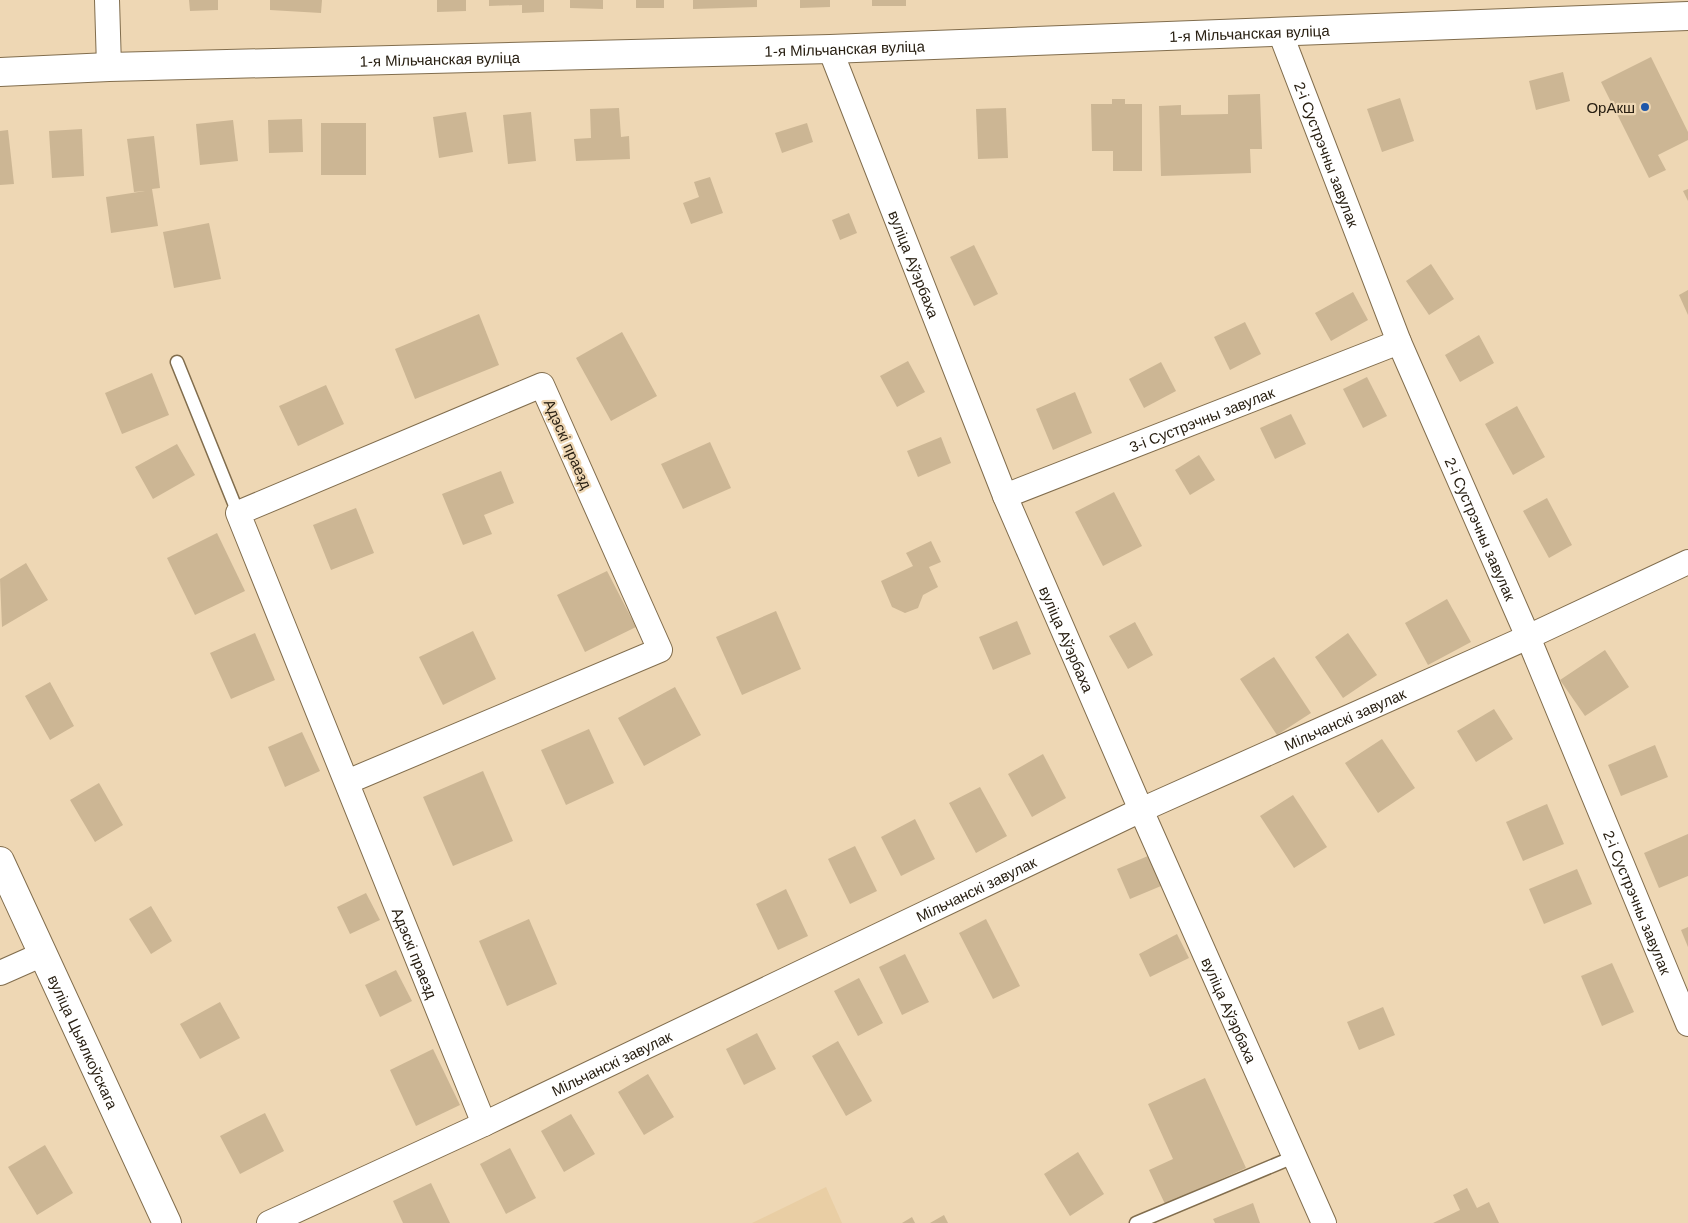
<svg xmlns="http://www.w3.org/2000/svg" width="1688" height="1223" font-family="Arial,sans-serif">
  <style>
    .built { fill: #e9cea4 }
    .building { fill: #ccb694 }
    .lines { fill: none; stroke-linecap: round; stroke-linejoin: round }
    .service-casing { stroke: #816d4d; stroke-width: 15 }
    .minor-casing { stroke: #816d4d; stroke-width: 26 }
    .tertiary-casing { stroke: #816d4d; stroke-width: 30 }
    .service { stroke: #fff; stroke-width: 12 }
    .minor { stroke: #fff; stroke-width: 24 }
    .tertiary { stroke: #fff; stroke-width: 28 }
    .poi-dot { fill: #1e57a9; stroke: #eed7b4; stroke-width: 2 }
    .labels { text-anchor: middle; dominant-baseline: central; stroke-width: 4.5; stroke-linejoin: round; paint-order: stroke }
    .street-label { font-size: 15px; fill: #292013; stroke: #eed7b4 }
    .poi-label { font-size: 15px; fill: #292013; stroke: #eed7b4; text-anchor: end }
  </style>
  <rect width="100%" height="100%" fill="#eed7b4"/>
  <polygon class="built" points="826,1187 842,1223 752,1223"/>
  <g class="building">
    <polygon points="189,0 218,0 218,10 190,11"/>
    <polygon points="270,0 322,0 321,13 270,10"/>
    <polygon points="437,0 466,0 466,11 437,12"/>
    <polygon points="489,0 544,0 544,12 522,13 522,5 489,6"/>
    <polygon points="570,0 603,0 603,9 570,8"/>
    <rect x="636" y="0" width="28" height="8"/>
    <polygon points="693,0 757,0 757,7 693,9"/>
    <polygon points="800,0 830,0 830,7 800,8"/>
    <rect x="872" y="0" width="34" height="6"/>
    <polygon points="1651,57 1688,132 1688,140 1658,155 1666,170 1649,178 1601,82"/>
    <polygon points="1563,72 1570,101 1536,110 1529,81"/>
    <polygon points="1260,94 1262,149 1250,149 1251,173 1161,176 1159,106 1181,105 1181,115 1228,114 1228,95"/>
    <polygon points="1400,98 1414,141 1382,152 1367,109"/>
    <polygon points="1112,99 1125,99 1125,104 1142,104 1142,171 1113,171 1113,151 1092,151 1091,104 1112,104"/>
    <polygon points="619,108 621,137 629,136 630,159 576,161 574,139 591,138 590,109"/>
    <polygon points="1006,108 1008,158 978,159 976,109"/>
    <polygon points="466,112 473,152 439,158 433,117"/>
    <polygon points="531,112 536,161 508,164 503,115"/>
    <polygon points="302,119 303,152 269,153 268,120"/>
    <polygon points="233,120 238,161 200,165 196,124"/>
    <rect x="321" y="123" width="45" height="52"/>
    <polygon points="807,123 813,142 782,153 775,133"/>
    <polygon points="82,129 84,176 52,178 49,131"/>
    <polygon points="8,130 14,184 0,185 0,131"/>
    <polygon points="154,136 160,188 152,189 158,226 111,233 106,197 145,191 134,192 127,139"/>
    <polygon points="710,177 723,213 691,224 683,203 699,197 694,182"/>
    <polygon points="1688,189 1688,201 1683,191"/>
    <polygon points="849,213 857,233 840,240 832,220"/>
    <polygon points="209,223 221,279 174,288 163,232"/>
    <polygon points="974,245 998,294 974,306 950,257"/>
    <polygon points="1431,264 1454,299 1429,315 1406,281"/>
    <polygon points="1688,290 1688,315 1679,295"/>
    <polygon points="1353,292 1368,320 1331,341 1315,313"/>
    <polygon points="479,314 499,365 415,399 395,349"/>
    <polygon points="1245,322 1261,354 1230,370 1214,337"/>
    <polygon points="622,332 657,396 611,421 576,358"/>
    <polygon points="1479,335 1494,363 1460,382 1445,355"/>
    <polygon points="908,361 925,392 897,407 880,376"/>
    <polygon points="1161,362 1176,391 1144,408 1129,379"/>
    <polygon points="152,373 169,415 122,434 105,393"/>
    <polygon points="1367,377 1387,416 1363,428 1343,389"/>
    <polygon points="326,385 344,424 298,446 279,406"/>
    <polygon points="1075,392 1092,433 1053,450 1036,409"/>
    <polygon points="1517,406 1545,457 1513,475 1485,424"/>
    <polygon points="1291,414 1306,444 1275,459 1260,428"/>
    <polygon points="941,437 951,463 918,477 907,451"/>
    <polygon points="710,442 731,488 683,509 661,464"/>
    <polygon points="177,444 195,475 153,499 135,467"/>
    <polygon points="1199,455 1215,480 1190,495 1175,470"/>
    <polygon points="501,471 514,503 484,515 492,534 463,545 442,494"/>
    <polygon points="1114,492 1142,546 1103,566 1075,512"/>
    <polygon points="1547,498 1572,545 1549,558 1523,511"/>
    <polygon points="356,508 374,553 331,570 313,525"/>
    <polygon points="217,533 245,591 195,615 167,558"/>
    <polygon points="931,541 941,562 929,567 938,587 923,595 918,608 905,613 892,607 881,581 913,566 906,553"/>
    <polygon points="26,563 48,600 2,627 0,579"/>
    <polygon points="607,571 636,627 585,652 557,595"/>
    <polygon points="1447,599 1471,642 1428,665 1405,623"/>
    <polygon points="776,611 801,669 742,695 716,637"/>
    <polygon points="1017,621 1031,654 993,670 979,637"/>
    <polygon points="1135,622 1153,655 1128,669 1109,636"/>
    <polygon points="473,631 496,679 443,705 419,657"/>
    <polygon points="255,633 275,680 231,699 210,653"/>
    <polygon points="1348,633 1377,675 1343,698 1315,657"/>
    <polygon points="1605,650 1629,687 1585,716 1560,680"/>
    <polygon points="1274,657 1311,713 1277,735 1240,679"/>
    <polygon points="50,682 74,726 50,740 25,696"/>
    <polygon points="675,687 701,735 644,766 618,718"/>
    <polygon points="1494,709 1513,739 1476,762 1457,731"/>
    <polygon points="589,729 614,783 566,805 541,750"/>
    <polygon points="302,732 320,771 285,787 268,747"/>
    <polygon points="1382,739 1415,788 1378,813 1345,763"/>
    <polygon points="1655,745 1668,777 1621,796 1608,765"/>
    <polygon points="1043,754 1066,798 1032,817 1008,774"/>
    <polygon points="483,771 513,841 453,866 423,797"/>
    <polygon points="99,783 123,825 95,842 70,800"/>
    <polygon points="980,787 1007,836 976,853 949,803"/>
    <polygon points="1293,795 1327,847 1294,868 1260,816"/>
    <polygon points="1547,804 1564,844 1523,861 1506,822"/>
    <polygon points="915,819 935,859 901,876 881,837"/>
    <polygon points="1688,834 1688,876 1659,888 1644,853"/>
    <polygon points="855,846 877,891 850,904 828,859"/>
    <polygon points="1148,856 1161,886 1130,899 1117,869"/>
    <polygon points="1577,869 1592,904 1544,924 1529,889"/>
    <polygon points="786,889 808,936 778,950 756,904"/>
    <polygon points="366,893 380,920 350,934 337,907"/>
    <polygon points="151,906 172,941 151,954 129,919"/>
    <polygon points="529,919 557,984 507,1006 479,941"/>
    <polygon points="986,919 1020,986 993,999 959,933"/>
    <polygon points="1688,927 1688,947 1681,930"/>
    <polygon points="1177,934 1189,958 1150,977 1139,954"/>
    <polygon points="905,954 929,1002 902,1015 879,967"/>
    <polygon points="1612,963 1634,1012 1602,1026 1581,976"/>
    <polygon points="396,970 412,1001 380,1017 365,985"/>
    <polygon points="859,978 883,1023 858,1036 834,991"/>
    <polygon points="220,1002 240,1038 200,1059 180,1024"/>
    <polygon points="1383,1007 1395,1035 1359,1050 1347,1022"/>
    <polygon points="757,1033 776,1069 744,1085 726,1049"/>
    <polygon points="838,1041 872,1101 846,1116 812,1056"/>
    <polygon points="433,1049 460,1105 416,1126 390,1070"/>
    <polygon points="648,1074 674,1117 644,1135 618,1092"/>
    <polygon points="1205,1078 1246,1168 1165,1204 1149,1170 1173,1159 1148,1104"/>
    <polygon points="265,1113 284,1151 240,1174 220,1136"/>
    <polygon points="571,1114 595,1154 564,1172 541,1131"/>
    <polygon points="45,1145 73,1193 37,1215 8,1167"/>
    <polygon points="510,1148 536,1198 506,1214 480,1164"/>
    <polygon points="1078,1152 1104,1194 1070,1216 1044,1174"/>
    <polygon points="431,1183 450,1223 403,1223 393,1201"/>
    <polygon points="1467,1188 1477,1208 1489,1202 1499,1223 1433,1223 1460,1210 1453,1195"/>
    <polygon points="1253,1203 1260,1223 1215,1223 1213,1219"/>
    <polygon points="944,1215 948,1223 930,1223"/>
    <polygon points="912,1217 915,1223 902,1223"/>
  </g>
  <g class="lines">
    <defs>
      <g id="service">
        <polyline points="177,362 238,513"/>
        <polyline points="1136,1223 1296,1156"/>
      </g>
      <g id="minor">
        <polyline points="107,0 109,67"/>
        <path id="s1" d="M1280,32l119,310 129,295 160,387"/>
        <path id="s2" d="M830,49l175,447 136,314 183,413"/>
        <path id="s3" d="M1005,496l394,-154"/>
        <path id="s4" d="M347,782l313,-132 -118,-265 -304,128 246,611"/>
        <polyline points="0,973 43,954"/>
        <path id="s5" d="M269,1223l215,-99 657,-314 387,-173 160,-75"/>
      </g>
      <g id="tertiary">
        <path id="s6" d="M0,72l109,-5 721,-18 858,-33"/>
        <path id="s7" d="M0,861l167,362"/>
      </g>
    </defs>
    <use href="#service" class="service-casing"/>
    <use href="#minor" class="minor-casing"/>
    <use href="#tertiary" class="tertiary-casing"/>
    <use href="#service" class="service"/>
    <use href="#minor" class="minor"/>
    <use href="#tertiary" class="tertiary"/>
  </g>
  <circle class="poi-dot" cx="1645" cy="107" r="5"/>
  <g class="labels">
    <g class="street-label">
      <text stroke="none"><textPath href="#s6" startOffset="1250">1-я Мільчанская вуліца</textPath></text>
      <text stroke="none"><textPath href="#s6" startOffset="845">1-я Мільчанская вуліца</textPath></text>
      <text stroke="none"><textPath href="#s6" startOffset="440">1-я Мільчанская вуліца</textPath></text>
      <text stroke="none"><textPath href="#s1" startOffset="131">2-і Сустрэчны завулак</textPath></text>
      <text stroke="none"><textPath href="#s2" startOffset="231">вуліца Аўэрбаха</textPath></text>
      <text stroke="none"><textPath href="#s3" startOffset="211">3-і Сустрэчны завулак</textPath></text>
      <text transform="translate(568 444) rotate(66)">Адэскі праезд</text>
      <text stroke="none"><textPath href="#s1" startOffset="536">2-і Сустрэчны завулак</textPath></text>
      <text stroke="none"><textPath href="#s2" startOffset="636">вуліца Аўэрбаха</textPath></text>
      <text stroke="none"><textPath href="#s5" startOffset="1188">Мільчанскі завулак</textPath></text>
      <text stroke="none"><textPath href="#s5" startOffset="782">Мільчанскі завулак</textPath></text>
      <text stroke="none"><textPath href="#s1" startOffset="941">2-і Сустрэчны завулак</textPath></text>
      <text stroke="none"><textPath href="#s4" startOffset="1434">Адэскі праезд</textPath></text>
      <text stroke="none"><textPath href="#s2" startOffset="1041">вуліца Аўэрбаха</textPath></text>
      <text stroke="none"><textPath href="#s7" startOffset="199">вуліца Цыялкоўскага</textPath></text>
      <text stroke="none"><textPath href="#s5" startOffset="378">Мільчанскі завулак</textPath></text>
    </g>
    <g class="poi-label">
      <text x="1635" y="107">ОрАкш</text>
    </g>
  </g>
</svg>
